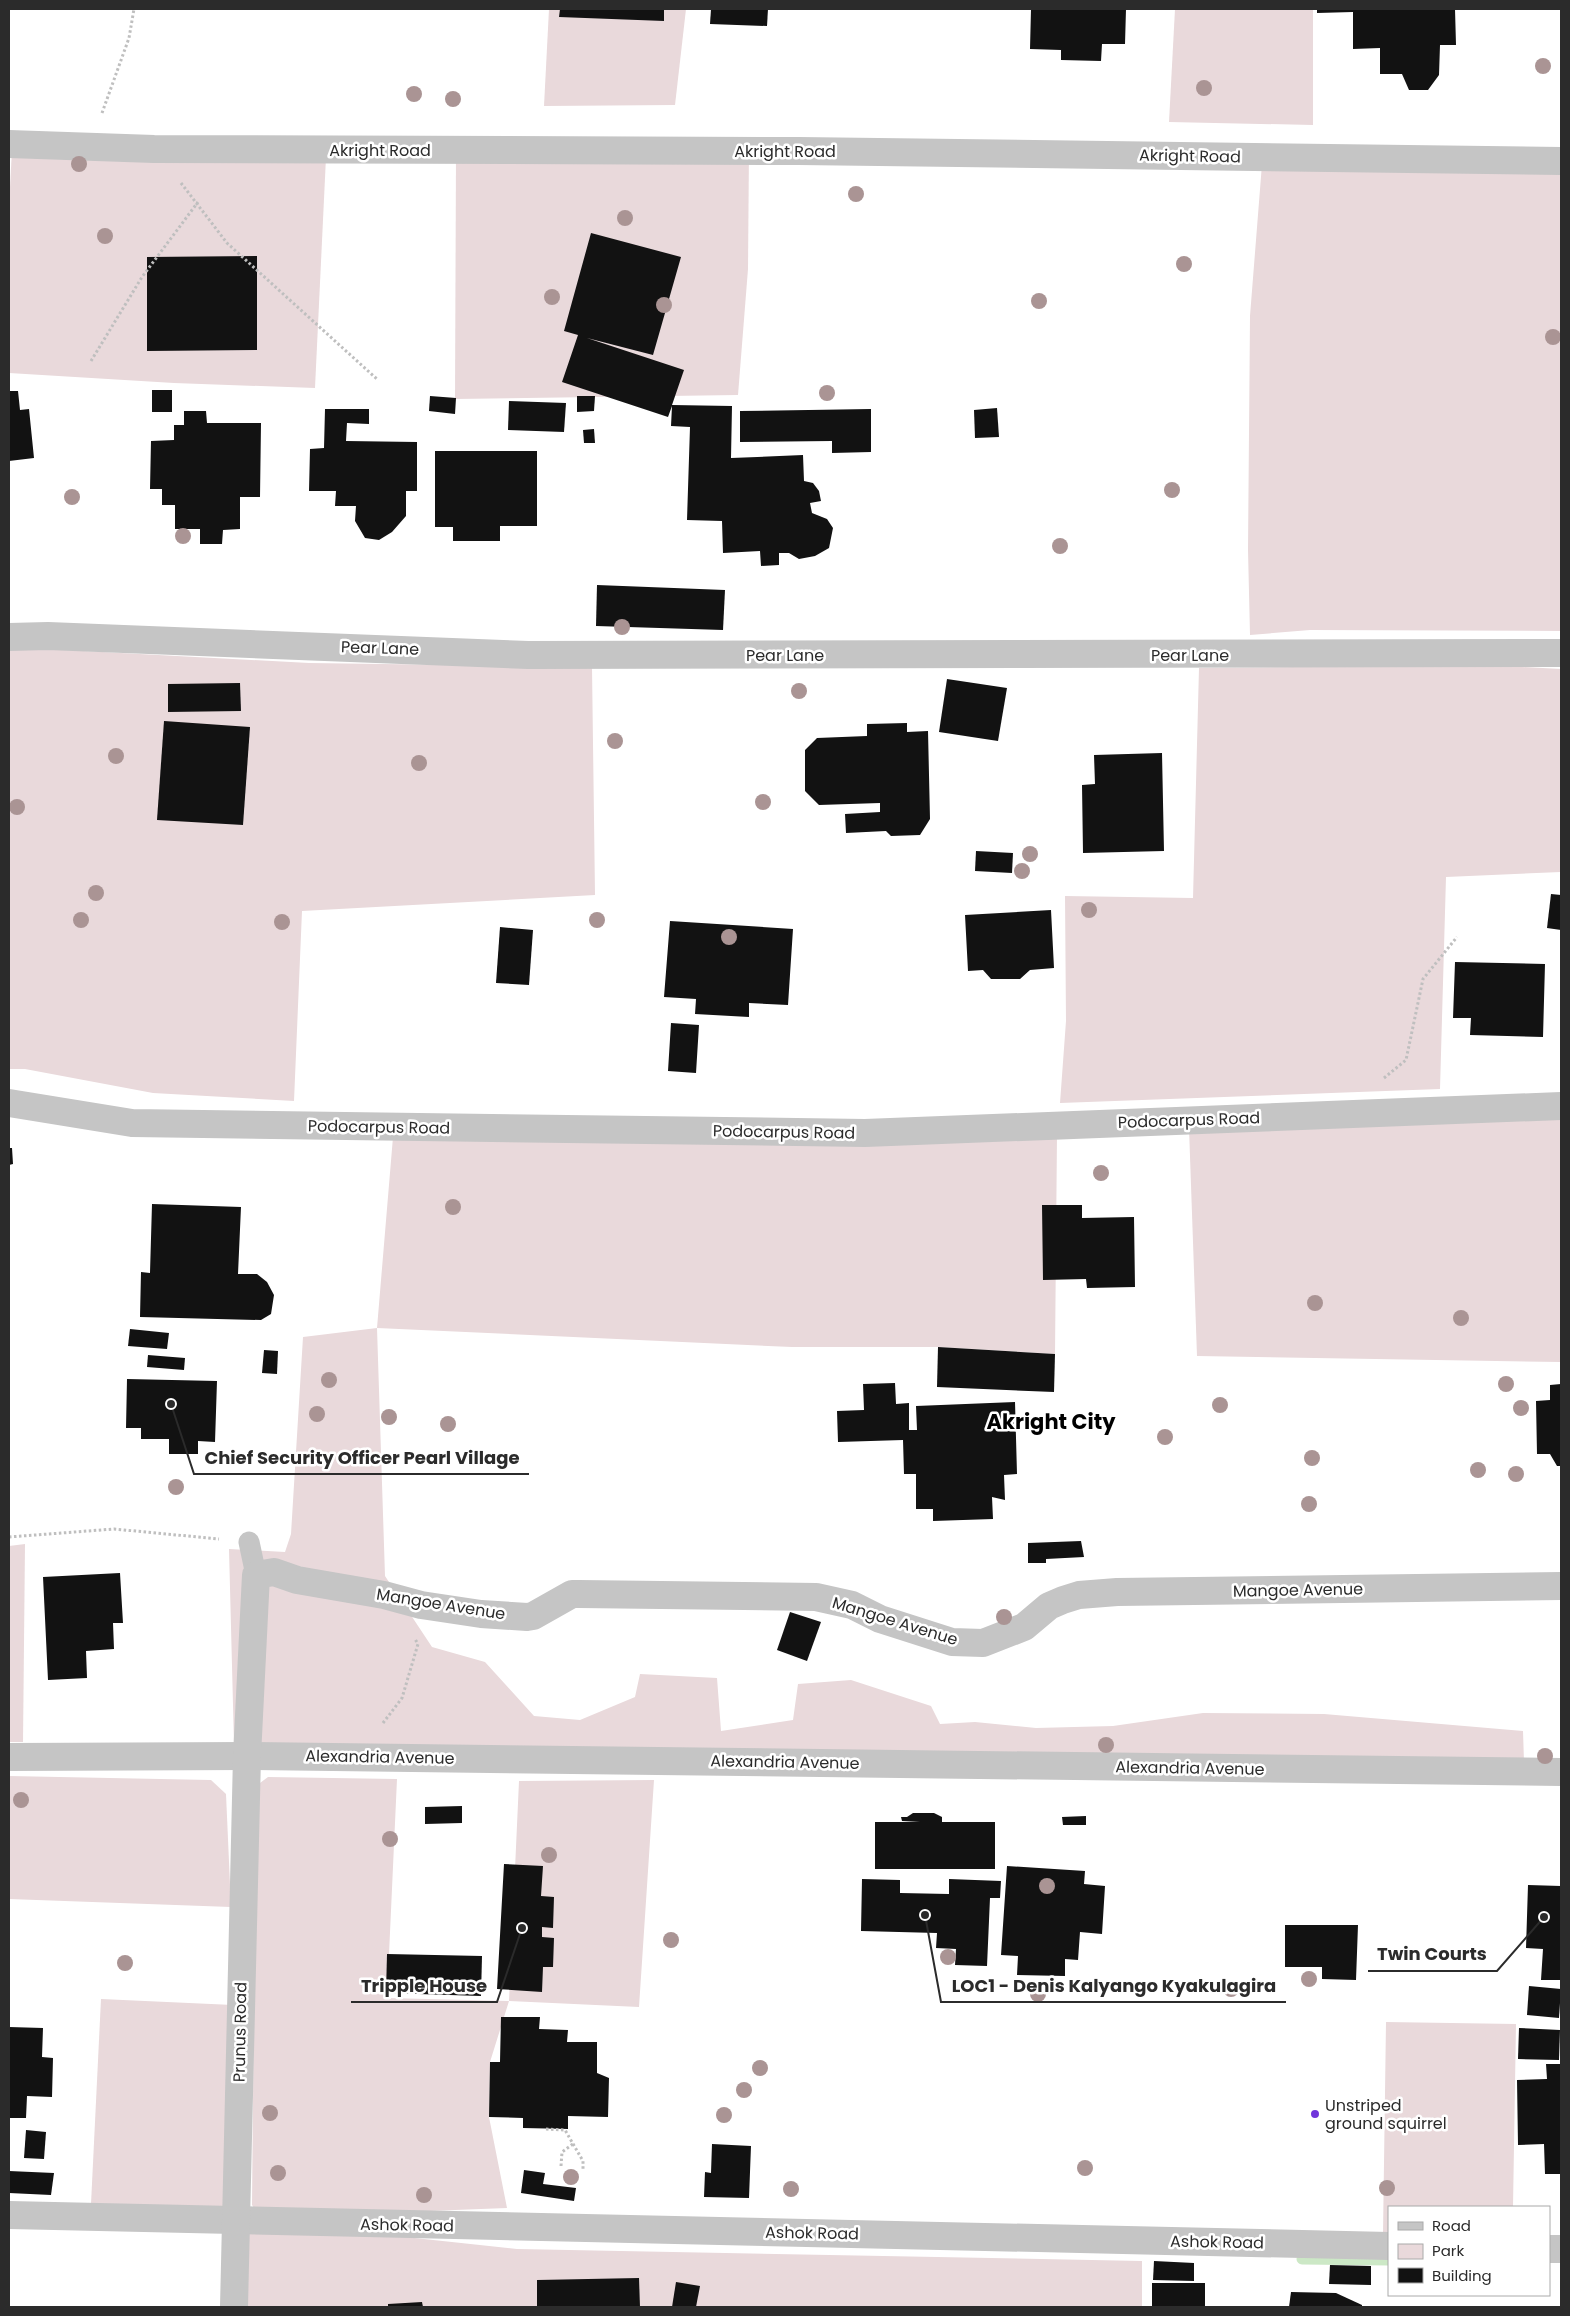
<svg xmlns="http://www.w3.org/2000/svg" width="1570" height="2316" font-family="Poppins,sans-serif">
  <style>
    .green { fill: #e9d9db }
    .lines { fill: none; stroke-linecap: round; stroke-linejoin: round }
    .stream { stroke: #cce8c6; stroke-width: 11 }
    .building { fill: #121212 }
    .path { stroke: #bfbfbf; stroke-width: 3; stroke-dasharray: 2.5 2.5; stroke-linecap: butt }
    .service { stroke: #c5c5c5; stroke-width: 21 }
    .minor { stroke: #c5c5c5; stroke-width: 28 }
    .tree { fill: #aa9494 }
    .poi-dot { fill: #7135db; stroke: #fff; stroke-width: 2 }
    .labels { text-anchor: middle; dominant-baseline: central; stroke-width: 5; stroke-linejoin: round; paint-order: stroke }
    .street-label { font-size: 16px; fill: #2b2b2b; stroke: #fff }
    .poi-label { font-size: 16px; fill: #2b2b2b; stroke: #fff; text-anchor: start }
    .district-label { font-size: 21px; font-weight: bold; fill: #000; stroke: #fff }
    .leader { fill: none; stroke: #2b2b2b; stroke-width: 2 }
    .callout-dot { fill: #2b2b2b; stroke: #fff; stroke-width: 2 }
    .callout-label { font-size: 18px; text-anchor: middle; font-weight: bold; fill: #2b2b2b; stroke: #fff; stroke-width: 5; stroke-linejoin: round; paint-order: stroke }
  </style>
  <rect width="100%" height="100%" fill="#fff"/>
  <g class="green">
    <polygon points="549,9 686,9 675,105 544,106"/>
    <polygon points="1175,9 1313,9 1313,125 1169,122"/>
    <polygon points="749,148 748,269 738,395 455,399 456,153"/>
    <polygon points="12,149 326,157 315,388 174,383 9,373 9,206"/>
    <polygon points="1561,162 1561,631 1310,630 1250,635 1248,550 1250,316 1262,164"/>
    <polygon points="9,647 309,663 592,667 595,895 302,911 294,1101 153,1093 25,1069 9,1069"/>
    <polygon points="1486,665 1561,669 1561,872 1446,877 1440,1089 1060,1103 1066,1021 1065,896 1193,898 1199,668"/>
    <polygon points="1561,1105 1561,1362 1197,1356 1189,1128"/>
    <polygon points="1057,1135 1055,1354 938,1347 792,1347 377,1328 385,1576 432,1647 485,1662 534,1716 580,1720 635,1697 640,1674 717,1678 721,1731 793,1720 798,1684 851,1680 931,1706 940,1724 975,1722 1036,1728 1113,1726 1203,1713 1324,1714 1523,1731 1524,1762 234,1744 229,1549 285,1552 291,1534 303,1337 377,1328 393,1137"/>
    <polygon points="25,1544 23,1742 9,1742 9,1546"/>
    <polygon points="9,1776 211,1780 226,1794 231,1907 9,1899"/>
    <polygon points="268,1777 397,1779 387,1998 509,2001 519,1781 654,1780 639,2007 509,2001 490,2062 489,2117 507,2208 377,2213 257,2212 252,2205 256,1786"/>
    <polygon points="101,1999 233,2005 224,2212 91,2204"/>
    <polygon points="1386,2022 1516,2024 1513,2207 1389,2207 1389,2234 1383,2234"/>
    <polygon points="228,2218 517,2249 1142,2261 1142,2307 226,2307"/>
  </g>
  <g class="lines">
    <polyline class="stream" points="1302,2259 1389,2260"/>
  </g>
  <g class="building">
    <polygon points="560,9 664,9 664,21 559,17"/>
    <polygon points="711,9 768,9 767,26 710,24"/>
    <polygon points="1031,9 1126,9 1125,44 1102,44 1101,61 1061,60 1061,50 1030,49"/>
    <polygon points="1317,9 1455,9 1456,45 1440,45 1439,75 1428,90 1409,90 1402,74 1380,74 1380,48 1353,49 1353,12 1317,13"/>
    <polygon points="591,233 681,257 653,355 587,338 684,370 672,405 732,406 731,458 803,455 804,481 813,483 819,491 821,501 810,503 812,513 827,519 833,528 829,548 815,556 799,559 789,553 779,553 779,565 761,566 760,551 723,553 722,521 687,520 690,427 671,426 672,406 668,417 562,382 578,335 564,331"/>
    <polygon points="257,256 257,350 147,351 147,257"/>
    <rect x="152" y="390" width="20" height="22"/>
    <polygon points="9,391 18,391 20,410 29,409 34,458 9,461"/>
    <polygon points="430,396 456,398 455,414 429,411"/>
    <polygon points="577,396 595,396 594,411 577,412"/>
    <polygon points="509,401 566,403 564,432 508,430"/>
    <polygon points="997,408 999,437 975,438 974,410"/>
    <polygon points="325,409 369,409 369,424 347,423 346,441 417,442 417,491 406,491 406,516 392,532 379,540 365,538 355,521 356,506 335,506 336,491 309,491 310,449 324,448"/>
    <polygon points="871,409 871,452 832,453 832,441 740,442 740,411"/>
    <polygon points="184,411 206,411 207,423 261,423 260,497 240,497 240,529 223,530 222,544 200,544 200,529 175,529 175,505 162,505 162,489 150,489 151,441 174,440 174,425 184,425"/>
    <polygon points="594,429 595,443 584,443 583,430"/>
    <polygon points="435,451 537,451 537,526 500,526 500,541 453,541 453,527 435,527"/>
    <polygon points="597,585 725,590 723,630 596,626"/>
    <polygon points="947,679 1007,688 998,741 939,732"/>
    <polygon points="240,683 241,711 168,712 168,684"/>
    <polygon points="164,721 250,727 243,825 157,820"/>
    <polygon points="907,723 907,732 928,731 930,819 920,835 891,836 886,831 846,833 845,814 880,812 880,803 819,805 805,791 805,750 817,738 867,736 867,724"/>
    <polygon points="1162,753 1164,851 1083,853 1082,785 1095,784 1094,755"/>
    <polygon points="976,851 1013,853 1012,873 975,871"/>
    <polygon points="1551,894 1561,895 1561,930 1547,928"/>
    <polygon points="1051,910 1054,968 1030,970 1020,979 991,979 983,970 968,971 965,915"/>
    <polygon points="670,921 793,929 788,1005 749,1003 749,1017 695,1014 696,999 664,997"/>
    <polygon points="500,927 533,930 529,985 496,983"/>
    <polygon points="1455,962 1545,964 1543,1037 1470,1035 1471,1018 1453,1018"/>
    <polygon points="671,1023 699,1025 696,1073 668,1071"/>
    <polygon points="9,1148 12,1148 13,1164 9,1165"/>
    <polygon points="152,1204 241,1207 238,1274 257,1274 267,1282 274,1295 271,1314 261,1320 140,1317 141,1272 150,1273"/>
    <polygon points="1042,1205 1082,1205 1082,1218 1134,1217 1135,1287 1087,1288 1086,1279 1043,1280"/>
    <polygon points="130,1329 169,1333 167,1349 128,1346"/>
    <polygon points="938,1347 1055,1354 1054,1392 937,1387"/>
    <polygon points="264,1350 278,1351 277,1374 262,1373"/>
    <polygon points="148,1355 185,1358 184,1370 147,1367"/>
    <polygon points="127,1379 217,1381 215,1442 198,1441 198,1454 169,1454 169,1439 141,1439 141,1428 126,1428"/>
    <polygon points="895,1383 896,1404 909,1403 909,1430 917,1430 916,1406 1015,1402 1017,1474 1004,1475 1005,1500 992,1497 993,1519 933,1521 933,1509 916,1509 916,1474 904,1474 903,1440 838,1442 837,1411 864,1410 863,1384"/>
    <polygon points="1561,1384 1561,1466 1557,1466 1550,1454 1537,1454 1536,1401 1550,1400 1550,1385"/>
    <polygon points="1081,1541 1084,1557 1046,1559 1046,1563 1028,1563 1028,1543"/>
    <polygon points="120,1573 123,1623 113,1623 114,1649 86,1651 87,1678 48,1680 43,1577"/>
    <polygon points="790,1612 821,1622 807,1661 777,1650"/>
    <polygon points="462,1806 462,1823 425,1824 425,1807"/>
    <polygon points="913,1813 934,1813 942,1817 942,1822 995,1822 995,1869 875,1869 875,1822 920,1822 902,1821 901,1817 907,1817"/>
    <polygon points="1086,1816 1086,1825 1063,1825 1062,1817"/>
    <polygon points="504,1864 543,1866 541,1896 554,1897 553,1928 542,1927 542,1937 554,1938 553,1967 543,1967 542,1992 497,1989"/>
    <polygon points="1007,1866 1085,1871 1084,1884 1105,1886 1102,1934 1080,1932 1078,1960 1065,1959 1065,1976 1017,1975 1018,1956 1001,1955"/>
    <polygon points="862,1879 900,1880 900,1893 949,1894 949,1879 1001,1881 1000,1898 990,1898 987,1966 955,1965 956,1949 936,1948 937,1933 861,1931"/>
    <polygon points="1528,1885 1561,1886 1561,1980 1541,1980 1543,1949 1526,1948"/>
    <polygon points="1285,1925 1358,1925 1356,1980 1322,1979 1322,1967 1285,1967"/>
    <polygon points="387,1954 482,1956 481,1996 386,1993"/>
    <polygon points="1529,1986 1561,1989 1559,2018 1527,2015"/>
    <polygon points="501,2017 540,2017 539,2029 568,2030 567,2042 597,2042 597,2073 609,2078 608,2117 568,2116 568,2129 523,2128 523,2118 489,2117 490,2062 500,2062"/>
    <polygon points="9,2027 43,2028 42,2057 53,2058 52,2097 27,2096 26,2118 9,2118"/>
    <polygon points="1519,2028 1560,2030 1559,2060 1518,2059"/>
    <polygon points="1546,2064 1561,2064 1561,2174 1545,2174 1544,2144 1518,2145 1517,2080 1547,2079"/>
    <polygon points="26,2130 46,2132 44,2159 24,2158"/>
    <polygon points="712,2144 751,2146 749,2198 704,2197 705,2172 711,2173"/>
    <polygon points="524,2170 545,2173 543,2184 576,2188 574,2201 521,2193"/>
    <polygon points="9,2171 54,2173 51,2195 9,2193"/>
    <polygon points="1154,2261 1194,2263 1194,2281 1153,2280"/>
    <polygon points="1330,2265 1371,2266 1371,2285 1329,2284"/>
    <polygon points="639,2278 640,2307 537,2307 537,2280"/>
    <polygon points="676,2282 700,2286 696,2307 672,2307"/>
    <rect x="1152" y="2283" width="53" height="24"/>
    <polygon points="1291,2292 1336,2293 1362,2305 1362,2307 1289,2307"/>
    <polygon points="422,2302 423,2307 388,2307 388,2304"/>
  </g>
  <g class="lines">
    <g class="path">
      <polyline points="102,113 129,38 134,9"/>
      <polyline points="181,183 227,243 378,380"/>
      <polyline points="91,361 142,277 198,202"/>
      <polyline points="1384,1078 1406,1060 1423,979 1457,937"/>
      <polyline points="9,1537 114,1529 219,1539"/>
      <polyline points="383,1723 402,1698 418,1644 415,1639"/>
      <polyline points="546,2129 565,2130 583,2161 583,2171"/>
      <polyline points="561,2166 562,2152 573,2144"/>
    </g>
    <polyline class="service" points="249,1542 256,1575"/>
    <g class="minor">
      <polyline points="9,144 154,149 799,151 1561,161"/>
      <polyline points="9,637 48,636 528,655 1561,653"/>
      <polyline points="9,1103 132,1123 865,1133 1561,1106"/>
      <polyline points="9,1757 247,1756 1561,1772"/>
      <polyline points="9,2215 1389,2246"/>
      <polyline points="1549,2249 1561,2249"/>
      <polyline points="234,2307 247,1756 256,1575 274,1572 297,1580 384,1595 421,1605 481,1614 527,1617 533,1616 572,1594 579,1594 816,1597 852,1605 880,1619 952,1642 983,1643 1024,1627 1049,1606 1063,1600 1079,1595 1117,1592 1561,1586"/>
    </g>
  </g>
  <g class="tree">
    <circle cx="1543" cy="66" r="8"/>
    <circle cx="1204" cy="88" r="8"/>
    <circle cx="414" cy="94" r="8"/>
    <circle cx="453" cy="99" r="8"/>
    <circle cx="79" cy="164" r="8"/>
    <circle cx="856" cy="194" r="8"/>
    <circle cx="625" cy="218" r="8"/>
    <circle cx="105" cy="236" r="8"/>
    <circle cx="1184" cy="264" r="8"/>
    <circle cx="552" cy="297" r="8"/>
    <circle cx="1039" cy="301" r="8"/>
    <circle cx="664" cy="305" r="8"/>
    <circle cx="1553" cy="337" r="8"/>
    <circle cx="827" cy="393" r="8"/>
    <circle cx="1172" cy="490" r="8"/>
    <circle cx="72" cy="497" r="8"/>
    <circle cx="183" cy="536" r="8"/>
    <circle cx="1060" cy="546" r="8"/>
    <circle cx="622" cy="627" r="8"/>
    <circle cx="799" cy="691" r="8"/>
    <circle cx="615" cy="741" r="8"/>
    <circle cx="116" cy="756" r="8"/>
    <circle cx="419" cy="763" r="8"/>
    <circle cx="763" cy="802" r="8"/>
    <circle cx="17" cy="807" r="8"/>
    <circle cx="1030" cy="854" r="8"/>
    <circle cx="1022" cy="871" r="8"/>
    <circle cx="96" cy="893" r="8"/>
    <circle cx="1089" cy="910" r="8"/>
    <circle cx="81" cy="920" r="8"/>
    <circle cx="597" cy="920" r="8"/>
    <circle cx="282" cy="922" r="8"/>
    <circle cx="729" cy="937" r="8"/>
    <circle cx="1101" cy="1173" r="8"/>
    <circle cx="453" cy="1207" r="8"/>
    <circle cx="1315" cy="1303" r="8"/>
    <circle cx="1461" cy="1318" r="8"/>
    <circle cx="329" cy="1380" r="8"/>
    <circle cx="1506" cy="1384" r="8"/>
    <circle cx="1220" cy="1405" r="8"/>
    <circle cx="1521" cy="1408" r="8"/>
    <circle cx="317" cy="1414" r="8"/>
    <circle cx="389" cy="1417" r="8"/>
    <circle cx="448" cy="1424" r="8"/>
    <circle cx="1165" cy="1437" r="8"/>
    <circle cx="1312" cy="1458" r="8"/>
    <circle cx="1478" cy="1470" r="8"/>
    <circle cx="1516" cy="1474" r="8"/>
    <circle cx="176" cy="1487" r="8"/>
    <circle cx="1309" cy="1504" r="8"/>
    <circle cx="1004" cy="1617" r="8"/>
    <circle cx="1106" cy="1745" r="8"/>
    <circle cx="1545" cy="1756" r="8"/>
    <circle cx="21" cy="1800" r="8"/>
    <circle cx="390" cy="1839" r="8"/>
    <circle cx="549" cy="1855" r="8"/>
    <circle cx="1047" cy="1886" r="8"/>
    <circle cx="671" cy="1940" r="8"/>
    <circle cx="948" cy="1957" r="8"/>
    <circle cx="125" cy="1963" r="8"/>
    <circle cx="1309" cy="1979" r="8"/>
    <circle cx="1231" cy="1989" r="8"/>
    <circle cx="1038" cy="1994" r="8"/>
    <circle cx="760" cy="2068" r="8"/>
    <circle cx="744" cy="2090" r="8"/>
    <circle cx="270" cy="2113" r="8"/>
    <circle cx="724" cy="2115" r="8"/>
    <circle cx="1085" cy="2168" r="8"/>
    <circle cx="278" cy="2173" r="8"/>
    <circle cx="571" cy="2177" r="8"/>
    <circle cx="1387" cy="2188" r="8"/>
    <circle cx="791" cy="2189" r="8"/>
    <circle cx="424" cy="2195" r="8"/>
  </g>
  <circle class="poi-dot" cx="1315" cy="2114" r="5"/>
  <g class="labels">
    <g class="street-label">
      <text x="380" y="150">Akright Road</text>
      <text x="785" y="151">Akright Road</text>
      <text transform="translate(1190 156) rotate(1)">Akright Road</text>
      <text transform="translate(380 648) rotate(2)">Pear Lane</text>
      <text x="785" y="655">Pear Lane</text>
      <text x="1190" y="655">Pear Lane</text>
      <text transform="translate(1189 1120) rotate(-2)">Podocarpus Road</text>
      <text transform="translate(379 1127) rotate(1)">Podocarpus Road</text>
      <text transform="translate(784 1132) rotate(1)">Podocarpus Road</text>
      <text transform="translate(1298 1590) rotate(-1)">Mangoe Avenue</text>
      <text transform="translate(441 1604) rotate(9)">Mangoe Avenue</text>
      <text transform="translate(895 1621) rotate(17)">Mangoe Avenue</text>
      <text transform="translate(380 1757) rotate(1)">Alexandria Avenue</text>
      <text transform="translate(785 1762) rotate(1)">Alexandria Avenue</text>
      <text transform="translate(1190 1768) rotate(1)">Alexandria Avenue</text>
      <text transform="translate(240 2032) rotate(-89)">Prunus Road</text>
      <text transform="translate(407 2225) rotate(1)">Ashok Road</text>
      <text transform="translate(812 2233) rotate(1)">Ashok Road</text>
      <text transform="translate(1217 2242) rotate(1)">Ashok Road</text>
    </g>
    <g class="poi-label">
      <text x="1325" y="2105">Unstriped<tspan x="1325" dy="18">ground squirrel</tspan></text>
    </g>
    <g class="district-label">
      <text x="1051" y="1421">Akright City</text>
    </g>
  </g>
  <path class="leader" d="M171 1404L194 1474H529M1544 1917L1497 1971H1368M522 1928L497 2002H351M925 1915L941 2002H1286"/>
  <g class="callout-dot">
    <circle cx="171" cy="1404" r="5"/>
    <circle cx="1544" cy="1917" r="5"/>
    <circle cx="522" cy="1928" r="5"/>
    <circle cx="925" cy="1915" r="5"/>
  </g>
  <g class="callout-label">
    <text x="362" y="1464">Chief Security Officer Pearl Village</text>
    <text x="1432" y="1960">Twin Courts</text>
    <text x="424" y="1992">Tripple House</text>
    <text x="1114" y="1992">LOC1 - Denis Kalyango Kyakulagira</text>
  </g>
  <rect width="1570" height="2316" fill="none" stroke="#2b2b2b" stroke-width="20"/>
  <rect x="1388" y="2206" width="162" height="90" fill="#ffffff" stroke="#aaaaaa"/>
  <rect x="1398" y="2222" width="25" height="8" fill="#c5c5c5" stroke="#aaaaaa"/>
  <text x="1432" y="2231" font-size="15" fill="#2b2b2b">Road</text>
  <rect x="1398" y="2244" width="25" height="15" fill="#e9d9db" stroke="#aaaaaa"/>
  <text x="1432" y="2256" font-size="15" fill="#2b2b2b">Park</text>
  <rect x="1398" y="2268" width="25" height="15" fill="#121212" stroke="#aaaaaa"/>
  <text x="1432" y="2281" font-size="15" fill="#2b2b2b">Building</text>
</svg>
